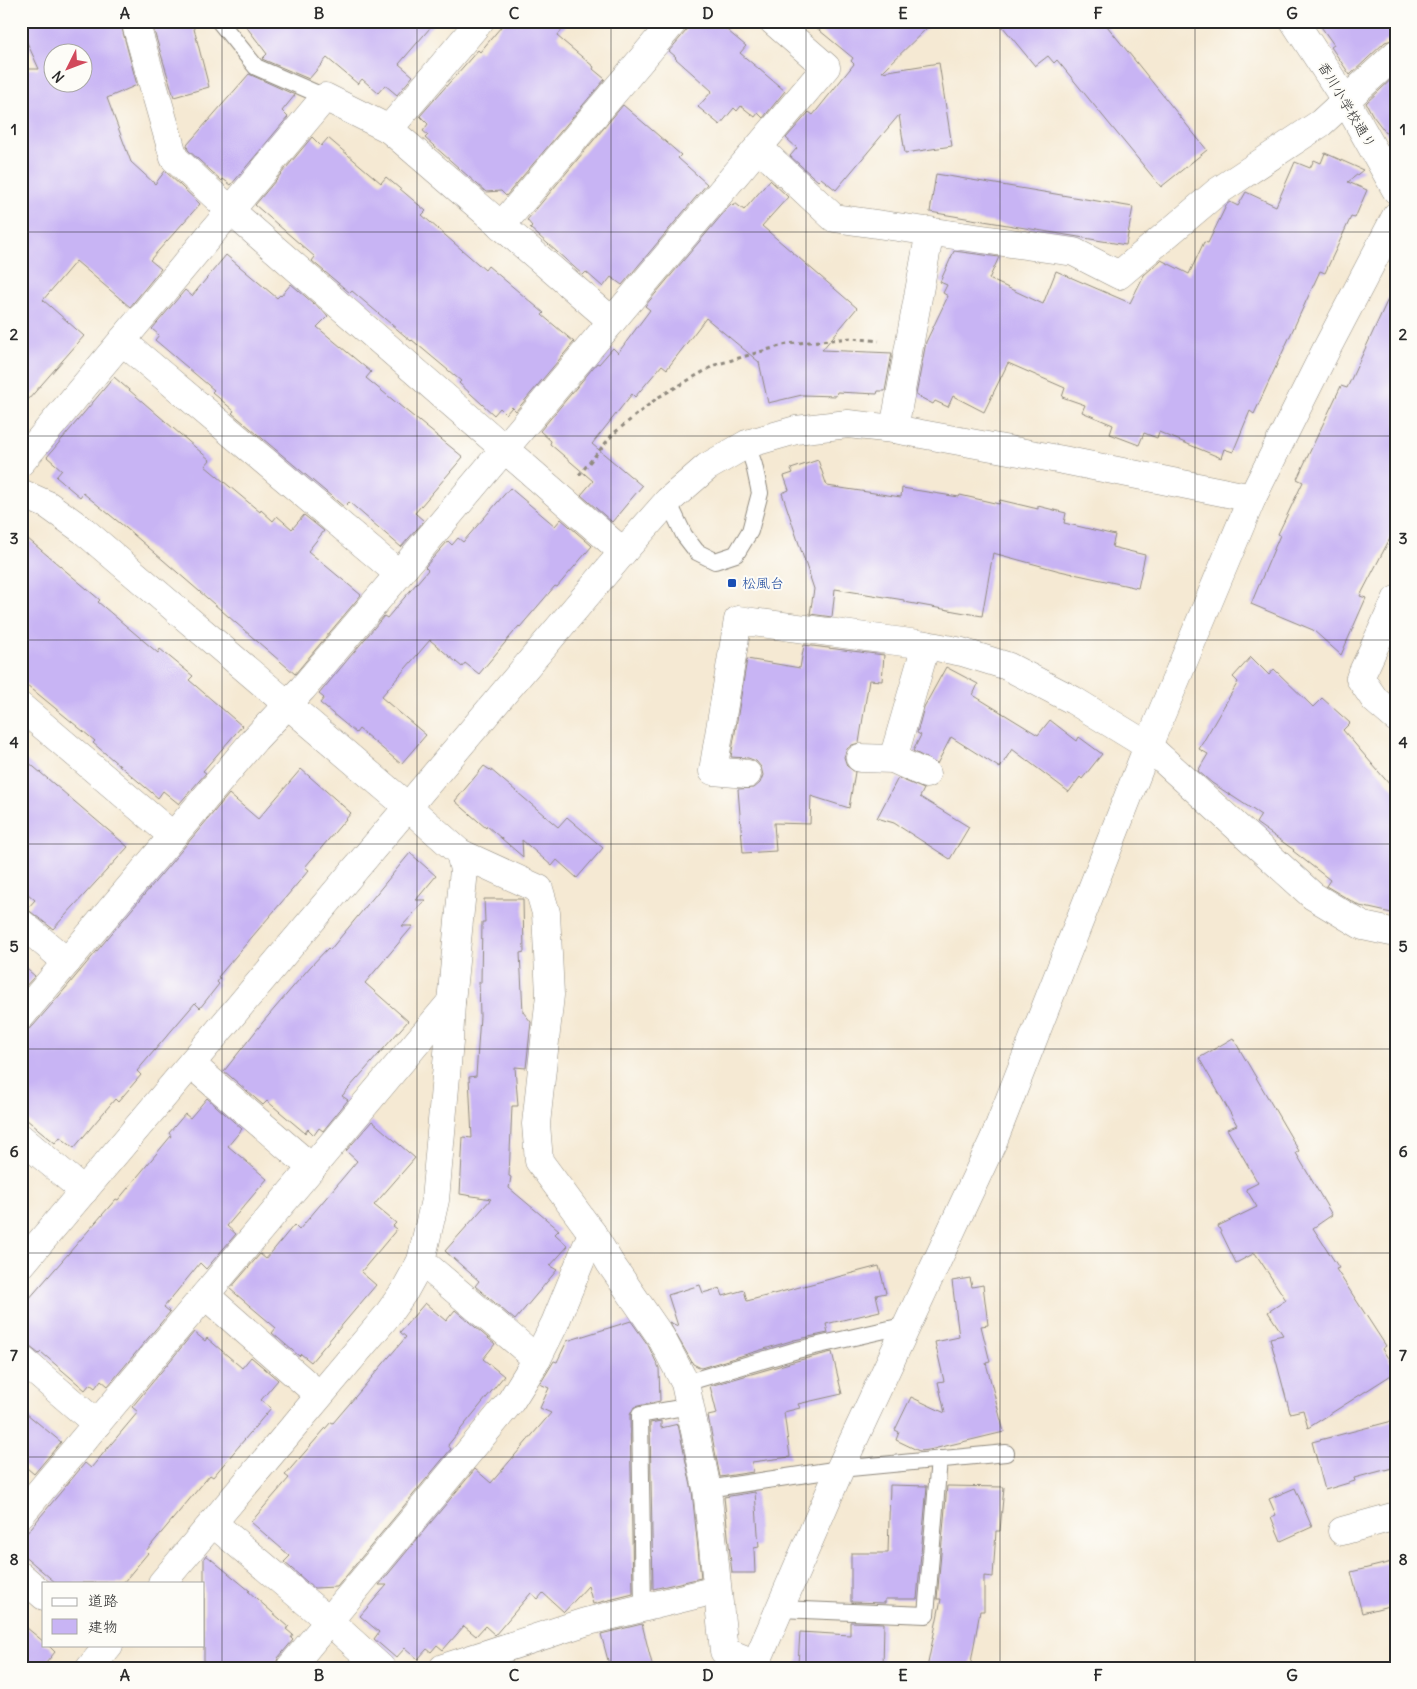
<svg xmlns="http://www.w3.org/2000/svg" width="1417" height="1689" font-family="Delius,'Klee One',sans-serif">
  <style>
    .building { fill: #c8b4f4; fill-rule: evenodd }
    .lines { fill: none; stroke-linecap: round; stroke-linejoin: round }
    .service-casing { stroke: #908a7f; stroke-width: 18 }
    .minor-casing { stroke: #908a7f; stroke-width: 29 }
    .tertiary-casing { stroke: #908a7f; stroke-width: 29 }
    .path { stroke: #908a7f; stroke-width: 3; stroke-dasharray: 4 4; stroke-linecap: butt }
    .service { stroke: #fff; stroke-width: 16 }
    .minor { stroke: #fff; stroke-width: 28 }
    .tertiary { stroke: #fff; stroke-width: 28 }
    .grid { fill: none; stroke: #2b2b2b; stroke-width: 1; stroke-opacity: 0.55 }
    .transit-dot { fill: #1a4fb4; stroke: #fdfcf7; stroke-width: 2 }
    .labels { text-anchor: middle; dominant-baseline: central; stroke-width: 4; stroke-linejoin: round; paint-order: stroke }
    .street-label { font-size: 14px; fill: #2b2b2b; stroke: #fdfcf7 }
    .transit-label { font-size: 14px; fill: #164399; stroke: #fdfcf7; text-anchor: start }
    .neatline { fill: none; stroke: #2b2b2b; stroke-width: 2 }
    .grid-label { font-size: 16px; text-anchor: middle; font-weight: bold; fill: #2b2b2b }
  </style>
  <rect width="100%" height="100%" fill="#fdfcf7"/>
  <filter id="ink" filterUnits="userSpaceOnUse"><feTurbulence type="fractalNoise" baseFrequency=".02" numOctaves="2"/><feDisplacementMap in="SourceGraphic" scale="10" xChannelSelector="R" yChannelSelector="G"/><feConvolveMatrix kernelMatrix="1 2 1 2 8 2 1 2 1" color-interpolation-filters="sRGB"/></filter>
  <filter id="wash" filterUnits="userSpaceOnUse"><feTurbulence type="fractalNoise" baseFrequency=".0096" numOctaves="4" result="noise"/><feDisplacementMap in="SourceGraphic" scale="20" xChannelSelector="R" yChannelSelector="G"/><feGaussianBlur stdDeviation="1.12" result="paint"/><feColorMatrix in="noise" values="0 0 0 0 0 0 0 0 0 0 0 0 0 0 0 0 0 1.4 0 .05"/><feComposite in="paint" operator="in"/></filter>
  <g filter="url(#wash)">
    <rect width="100%" height="100%" fill="#f5e9d3"/>
    <g id="blocks">
      <g class="building">
        <path d="M21,21h99l17,64 -30,13 24,64 24,22 10,-13 35,33 -50,56 11,9 -31,38 -54,-46 -33,39 41,36 -63,72v-339h18l-18,-40zM52,52h30v30h-30z"/>
        <polygon points="151,21 192,21 209,87 174,97"/>
        <polygon points="242,21 436,21 399,64 413,76 397,95 385,85 378,93 362,79 358,84 327,58 309,79 262,59 267,54"/>
        <polygon points="506,21 570,21 557,36 594,67 593,69 605,79 506,196 501,191 486,192 425,138 428,135 423,131 428,124 420,116 478,50 480,52"/>
        <polygon points="689,21 716,21 746,46 740,53 785,91 763,118 758,113 755,117 741,106 737,111 734,108 720,125 698,107 712,91 675,58 676,57 669,51 686,31"/>
        <polygon points="808,21 934,21 882,72 939,63 952,146 905,153 899,115 836,190 821,178 818,181 811,175 790,156 797,148 786,138 809,112 813,115 854,64 851,61 853,58"/>
        <polygon points="998,21 1103,21 1207,150 1161,187 1057,60 1054,63 1048,56 1035,66"/>
        <polygon points="1317,21 1396,21 1396,39 1385,42 1350,75 1331,47 1334,45"/>
        <polygon points="249,74 295,95 282,111 288,117 231,185 223,179 222,181 188,150 187,145"/>
        <polygon points="1396,75 1396,146 1373,116 1366,103"/>
        <polygon points="623,105 681,155 678,158 707,184 622,285 611,277 603,287 586,272 583,275 530,228 532,226 527,220"/>
        <polygon points="312,137 321,146 328,138 381,183 386,177 426,211 422,215 485,270 488,266 544,313 542,315 574,342 516,411 512,407 506,414 500,408 494,415 459,383 461,381 412,340 411,341 352,291 350,293 312,261 315,257 255,205"/>
        <polygon points="1325,153 1363,170 1348,182 1367,190 1355,218 1351,217 1325,273 1320,271 1254,414 1250,411 1233,452 1224,449 1221,458 1159,432 1157,438 1144,433 1139,445 1110,434 1113,425 1082,412 1085,405 1062,397 1065,388 1008,363 984,412 953,396 948,407 935,401 933,404 916,395 926,342 948,296 943,293 947,285 940,282 954,251 999,257 989,279 1043,304 1056,271 1130,303 1144,275 1161,260 1189,274 1204,242 1208,243 1227,204 1230,202 1238,206 1246,192 1276,206 1295,162 1310,168 1314,160 1321,163"/>
        <polygon points="936,174 1133,207 1126,245 930,212"/>
        <polygon points="770,180 788,197 762,226 857,308 822,350 892,353 885,391 878,391 877,394 837,392 836,396 802,395 768,403 759,362 706,318 667,369 662,365 635,397 632,394 592,444 642,486 612,522 581,495 593,481 550,444 551,441 540,431 597,363 599,364 613,348 618,353 650,310 645,306 731,204 733,206 735,203 744,210"/>
        <polygon points="226,255 277,298 280,295 281,296 291,284 328,316 317,327 371,372 366,378 463,457 415,513 424,521 401,547 349,502 344,507 232,413 234,411 212,392 214,390 155,340 159,335 152,329 185,290 192,296"/>
        <polygon points="1396,282 1396,527 1360,596 1366,598 1341,655 1313,630 1251,604 1280,535 1278,534 1303,482 1297,479 1341,386 1347,388"/>
        <polygon points="114,377 210,460 205,466 260,512 261,510 273,521 277,516 292,529 304,515 324,531 308,551 361,595 295,674 126,528 83,493 80,497 56,477 62,470 47,457"/>
        <polygon points="818,460 827,486 901,497 902,488 959,497 960,495 999,504 1000,500 1038,509 1038,506 1066,513 1064,523 1115,535 1112,547 1145,555 1138,588 1060,571 993,553 982,616 904,602 904,600 835,589 832,617 810,614 814,589 782,493 789,490 784,476 793,473 791,469"/>
        <polygon points="510,488 555,526 561,519 592,546 557,587 555,586 520,627 519,626 479,674 465,663 462,667 430,640 381,697 426,735 401,764 359,729 356,733 320,703 324,698 319,694 384,616 387,618 428,570 425,567 448,541 452,545 458,538 463,542"/>
        <polygon points="21,533 100,600 98,602 158,653 160,649 193,676 189,680 242,726 203,771 206,773 179,804 163,791 158,798 93,743 95,741 21,680"/>
        <polygon points="804,645 884,655 882,681 869,680 859,743 852,745 847,749 844,757 847,766 855,772 849,808 811,796 810,824 774,823 776,851 743,853 738,789 754,788 760,783 763,775 761,767 756,761 748,758 731,757 747,659 800,668"/>
        <polygon points="1251,657 1269,675 1274,669 1313,707 1322,698 1350,723 1343,730 1396,792 1396,914 1360,906 1326,886 1330,880 1293,851 1294,850 1256,823 1261,815 1212,783 1198,771 1208,754 1199,749 1238,682 1233,677"/>
        <polygon points="946,667 978,684 973,695 1038,735 1050,720 1077,741 1079,737 1102,754 1082,779 1080,777 1069,792 1012,749 1000,768 951,737 937,764 913,751 921,735 917,733 924,707"/>
        <polygon points="21,756 128,847 53,929 27,909 35,900 21,888"/>
        <polygon points="484,766 490,770 490,769 558,827 567,817 603,848 577,878 557,860 552,866 522,840 523,857 487,826 486,828 455,801"/>
        <polygon points="301,769 351,813 305,867 309,870 218,977 220,978 217,982 219,984 200,1008 195,1003 137,1071 141,1075 118,1102 115,1099 74,1148 60,1137 55,1143 21,1115 21,1031 27,1030 33,1026 59,996 229,794 258,819"/>
        <polygon points="898,778 924,789 920,797 969,827 950,859 894,823 877,818"/>
        <polygon points="410,853 436,876 416,900 426,900 402,926 413,926 365,983 408,1021 342,1096 348,1100 323,1131 319,1128 314,1135 308,1129 305,1133 267,1101 263,1105 224,1071 263,1022 310,967 328,948 330,950"/>
        <polygon points="484,899 523,899 524,952 520,953 523,1012 531,1022 526,1068 515,1067 518,1106 512,1106 509,1176 511,1177 509,1188 559,1230 555,1234 568,1246 550,1266 557,1270 515,1320 475,1286 479,1281 445,1251 491,1199 460,1194 463,1137 472,1138 469,1077 476,1076 480,1016 479,982 481,982 482,922 485,922"/>
        <polygon points="21,964 35,976 21,991"/>
        <polygon points="1233,1038 1299,1151 1296,1153 1332,1215 1313,1228 1339,1268 1336,1269 1386,1346 1382,1349 1396,1370 1396,1372 1308,1428 1303,1410 1290,1413 1270,1338 1283,1335 1268,1312 1286,1300 1255,1253 1236,1263 1218,1226 1257,1207 1246,1189 1258,1183 1227,1129 1237,1125 1199,1058"/>
        <polygon points="207,1098 242,1129 228,1146 267,1179 227,1226 236,1234 206,1269 200,1263 164,1307 170,1312 108,1386 101,1380 95,1388 90,1384 85,1390 41,1352 39,1354 21,1340 21,1308 116,1199 118,1200 171,1136 169,1133 185,1114 190,1118"/>
        <polygon points="372,1121 415,1158 374,1205 396,1223 393,1226 397,1229 361,1272 376,1285 311,1362 301,1354 299,1356 272,1333 276,1328 230,1289 260,1254 266,1259 294,1225 299,1230 357,1161 346,1151"/>
        <polygon points="879,1266 886,1293 876,1295 880,1311 826,1324 828,1333 794,1340 701,1368 693,1364 669,1322 678,1326 668,1295 700,1285 703,1293 720,1288 723,1296 744,1290 747,1301"/>
        <polygon points="970,1278 972,1287 983,1285 988,1325 981,1326 990,1362 986,1363 1004,1432 929,1450 919,1451 896,1440 899,1432 895,1430 911,1397 945,1413 938,1382 944,1381 935,1342 959,1337 952,1281"/>
        <polygon points="425,1303 446,1321 455,1310 495,1344 483,1359 504,1376 448,1445 451,1449 337,1587 314,1588 284,1562 290,1556 251,1522 289,1478 285,1475 331,1422 333,1423 406,1337 400,1332"/>
        <polygon points="631,1321 648,1345 659,1368 660,1401 634,1407 630,1415 633,1594 593,1604 588,1586 564,1612 543,1593 538,1599 531,1593 495,1635 485,1626 476,1636 464,1626 443,1650 437,1645 431,1652 427,1649 418,1659 405,1648 396,1658 374,1639 379,1632 360,1616 387,1585 379,1585 475,1469 491,1483 551,1413 540,1408 549,1388 540,1384 554,1361 557,1362 567,1341"/>
        <polygon points="194,1332 205,1341 207,1338 242,1368 251,1357 278,1380 261,1400 271,1408 213,1477 210,1475 146,1551 148,1553 123,1583 56,1583 21,1553 21,1540 85,1463 91,1468 138,1412 132,1407"/>
        <polygon points="832,1352 842,1394 798,1404 800,1408 784,1412 790,1457 752,1462 753,1472 720,1477 708,1416 717,1414 710,1386 800,1360"/>
        <polygon points="21,1409 61,1442 34,1474 21,1463"/>
        <polygon points="1396,1420 1396,1467 1354,1478 1355,1481 1325,1490 1312,1442"/>
        <polygon points="661,1421 661,1428 678,1424 692,1491 701,1578 653,1589 650,1423"/>
        <polygon points="890,1485 927,1486 917,1599 885,1599 885,1603 851,1602 851,1553 888,1553"/>
        <polygon points="947,1486 1004,1487 1000,1531 996,1531 993,1577 984,1576 984,1611 980,1611 970,1668 927,1668 941,1599 937,1599"/>
        <polygon points="1295,1488 1312,1527 1281,1541 1271,1517 1276,1515 1269,1499"/>
        <polygon points="755,1492 759,1547 754,1548 755,1573 732,1573 724,1497"/>
        <polygon points="206,1555 250,1591 248,1591 289,1627 286,1629 293,1635 291,1638 293,1640 278,1658 275,1668 204,1668 204,1558"/>
        <polygon points="1396,1561 1396,1604 1362,1613 1351,1572"/>
        <polygon points="850,1622 884,1623 883,1668 836,1668 798,1664 800,1632 850,1635"/>
        <polygon points="21,1623 44,1642 44,1645 48,1645 55,1652 42,1668 21,1668"/>
        <polygon points="642,1624 653,1668 610,1668 601,1634"/>
      </g>
    </g>
  </g>
  <g filter="url(#ink)">
    <use href="#blocks" fill-opacity="0" stroke="#908a7f" stroke-width="1"/>
    <g class="lines">
      <defs>
        <g id="service">
          <polyline points="219,21 256,67 325,97"/>
          <polyline points="668,501 684,535 697,552 715,561 736,554 750,531 760,493 754,465 747,444"/>
          <polyline points="685,1383 797,1350 907,1325"/>
          <polyline points="707,1489 840,1469 1006,1453"/>
          <polyline points="643,1608 640,1415 690,1406"/>
          <polyline points="779,1609 926,1615 939,1459"/>
        </g>
        <g id="minor">
          <polyline points="135,21 174,158 231,211 623,552"/>
          <polyline points="1294,21 1346,101 1396,190"/>
          <polyline points="389,129 480,21"/>
          <polyline points="759,148 834,218 1074,252 1119,275 1217,192 1321,123 1396,54"/>
          <polyline points="501,226 674,21"/>
          <polyline points="122,341 399,574"/>
          <polyline points="894,429 930,231"/>
          <polyline points="21,462 325,97 389,129 612,321"/>
          <polyline points="21,493 48,505 84,531 408,807 460,853 539,889 546,913 550,995 536,1124 539,1161 592,1233 610,1263 661,1337 685,1383 707,1489 724,1651 756,1664"/>
          <polyline points="1396,600 1360,678 1375,700 1396,718"/>
          <polyline points="21,707 173,836"/>
          <polyline points="860,758 893,759 926,774"/>
          <polyline points="893,759 926,645"/>
          <polyline points="747,774 713,771 738,620 926,645 962,652 1007,666 1073,700 1148,746 1313,896 1363,926 1396,933"/>
          <polyline points="21,923 67,962"/>
          <polyline points="21,1016 255,739 303,688 826,67 773,21"/>
          <polyline points="191,1064 312,1168"/>
          <polyline points="21,1138 84,1191"/>
          <polyline points="421,1261 537,1359"/>
          <polyline points="205,1295 319,1395"/>
          <polyline points="21,1359 97,1424"/>
          <polyline points="21,1514 451,1002"/>
          <polyline points="213,1523 329,1621 381,1668"/>
          <polyline points="1342,1531 1396,1516"/>
          <polyline points="21,1576 44,1596"/>
          <polyline points="162,1583 386,1317 405,1290 421,1261 435,1200 449,1042 451,1002 464,870 460,853"/>
          <polyline points="90,1668 109,1645"/>
          <polyline points="290,1668 511,1401 537,1359 555,1323 592,1233"/>
          <polyline points="443,1668 585,1622 716,1590"/>
        </g>
        <g id="tertiary">
          <polyline points="21,1265 623,552 668,501 707,467 747,444 796,430 848,424 894,429 1063,460 1252,498"/>
          <polyline points="754,1668 840,1469 994,1139 1148,746 1252,498 1327,348 1396,216"/>
        </g>
      </defs>
      <use href="#service" class="service-casing"/>
      <use href="#minor" class="minor-casing"/>
      <use href="#tertiary" class="tertiary-casing"/>
      <polyline class="path" points="579,475 613,434 657,398 715,365 787,344 852,338 879,341"/>
      <use href="#service" class="service"/>
      <use href="#minor" class="minor"/>
      <use href="#tertiary" class="tertiary"/>
    </g>
  </g>
  <path class="grid" d="M222,21v1647M417,21v1647M611,21v1647M806,21v1647M1000,21v1647M1195,21v1647M21,232h1375M21,436h1375M21,640h1375M21,844h1375M21,1049h1375M21,1253h1375M21,1457h1375"/>
  <rect class="transit-dot" x="727" y="578" width="10" height="10" rx="2.5"/>
  <g class="labels">
    <g class="street-label">
      <text transform="translate(1347 105) rotate(59)">香川小学校通り</text>
    </g>
    <g class="transit-label">
      <text x="742" y="583">松風台</text>
    </g>
  </g>
  <rect width="1417" height="1689" fill="none" stroke="#fdfcf7" stroke-width="55"/>
  <rect x="42" y="1582" width="162" height="65" fill="#fdfcf7" stroke="#a9a8a5"/>
  <rect x="52" y="1598" width="25" height="8" fill="#ffffff" stroke="#a9a8a5"/>
  <text x="88" y="1606" font-size="15" fill="#2b2b2b">道路</text>
  <rect x="52" y="1619" width="25" height="15" fill="#c8b4f4" stroke="#a9a8a5"/>
  <text x="88" y="1632" font-size="15" fill="#2b2b2b">建物</text>
  <g transform="translate(68 68) rotate(228)"><circle r="24" fill="#fdfcf7" stroke="#a9a8a5"/>
  <path d="M0-4L9 19L0 12L-9 19Z" fill="#d1495b"/>
  <text y="-8" font-size="14" font-weight="bold" text-anchor="middle" fill="#2b2b2b">N</text>
  </g>
  <rect x="28" y="28" width="1362" height="1634" class="neatline"/>
  <g class="grid-label">
    <text x="125" y="19">A</text>
    <text x="319" y="19">B</text>
    <text x="514" y="19">C</text>
    <text x="708" y="19">D</text>
    <text x="903" y="19">E</text>
    <text x="1098" y="19">F</text>
    <text x="1292" y="19">G</text>
    <text x="14" y="135">1</text>
    <text x="1403" y="135">1</text>
    <text x="14" y="340">2</text>
    <text x="1403" y="340">2</text>
    <text x="14" y="544">3</text>
    <text x="1403" y="544">3</text>
    <text x="14" y="748">4</text>
    <text x="1403" y="748">4</text>
    <text x="14" y="952">5</text>
    <text x="1403" y="952">5</text>
    <text x="14" y="1157">6</text>
    <text x="1403" y="1157">6</text>
    <text x="14" y="1361">7</text>
    <text x="1403" y="1361">7</text>
    <text x="14" y="1565">8</text>
    <text x="1403" y="1565">8</text>
    <text x="125" y="1681">A</text>
    <text x="319" y="1681">B</text>
    <text x="514" y="1681">C</text>
    <text x="708" y="1681">D</text>
    <text x="903" y="1681">E</text>
    <text x="1098" y="1681">F</text>
    <text x="1292" y="1681">G</text>
  </g>
</svg>
